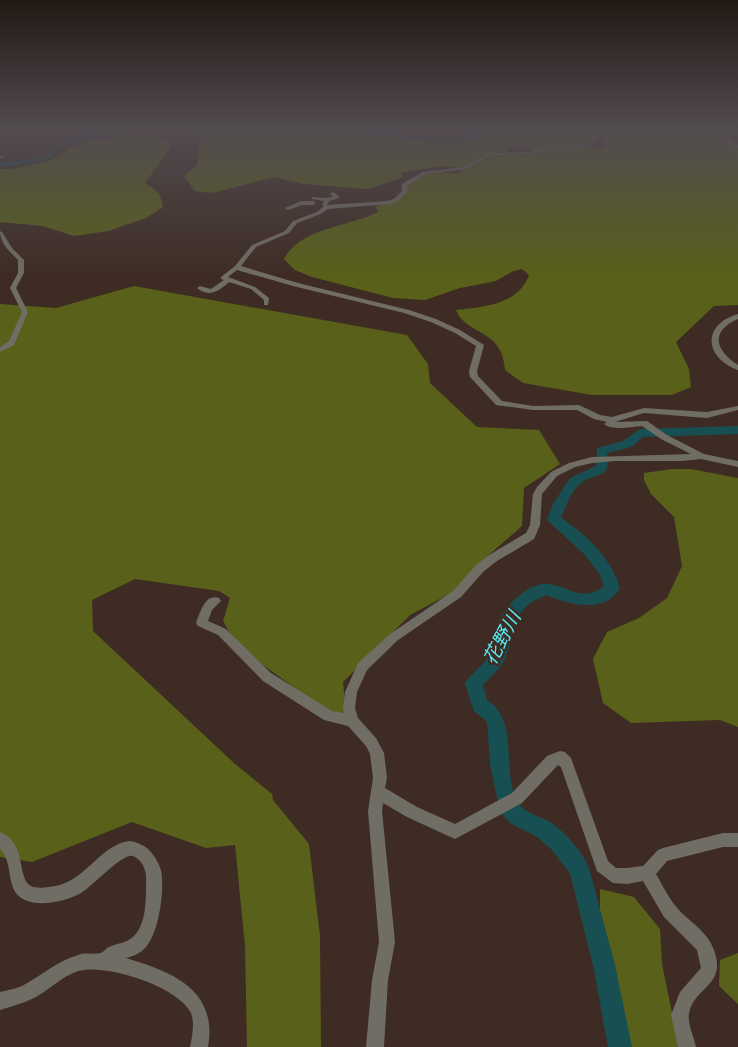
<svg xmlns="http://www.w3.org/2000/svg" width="738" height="1047" font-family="Helvetica,'Noto Sans JP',sans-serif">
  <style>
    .green { fill: #586019 }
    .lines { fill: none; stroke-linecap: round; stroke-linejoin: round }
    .river { fill: #184f53; fill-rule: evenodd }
    .minor { fill: #706d64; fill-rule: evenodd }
    .labels { text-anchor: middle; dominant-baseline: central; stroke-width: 5; stroke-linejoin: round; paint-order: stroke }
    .near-water-label { font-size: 19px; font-style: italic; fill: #57ebf5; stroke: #3e2c24 }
  </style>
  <rect width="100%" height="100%" fill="#3e2c24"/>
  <g class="green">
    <path d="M197,130l200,6 36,6 30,-2 16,-4 -6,-4v-2h214l51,15v160l-24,1 -38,36 13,27 2,18 -19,8h-80l-69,-12 -18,-13c-1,-8 -2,-16 -7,-23 -10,-16 -35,-18 -42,-37 28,-3 62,-5 73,-35l-7,-6 -9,2 -17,10 -36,7 -35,12 -32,-2 -81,-21 -17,-7 -11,-11c16,-31 64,-32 94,-47l-3,-6 10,-2 21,-11 1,-9 19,-10 12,-2 18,2 37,-21 28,2 65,-8 18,2 -1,-9 11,-9 -12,1 -19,14 -49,6 -7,-5h-19v4l-23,3 -22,14 -21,-2 -38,6 -3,2 2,3 -35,12 -64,-5 -29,-7 -63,16 -17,-2 -11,-15 13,-11 3,-24z"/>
    <path d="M132,136c13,1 33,-2 39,11l-26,36c11,7 16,10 18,24l-17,11 -38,13 -34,5 -31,-10 -43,-4v-53h12l37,-8 38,-21z"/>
    <polygon points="134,286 407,335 428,364 430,383 477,427 539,430 560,464 524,488 522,526 476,566 457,590 410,615 343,682 345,704 343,716 327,711 238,647 223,621 230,598 219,591 135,579 92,600 93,631 235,764 272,794 273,800 309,844 320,936 321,1047 247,1047 245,946 235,845 206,848 132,822 32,862 0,857 0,304 56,308"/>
    <polygon points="672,469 691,469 738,478 738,727 720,720 631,723 603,703 593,659 607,632 639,618 667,598 682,566 674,517 651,494 644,480 644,473"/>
    <polygon points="600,889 634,897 660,929 662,964 679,1047 629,1047 613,959 600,912"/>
    <polygon points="738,953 738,1004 719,986 720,960"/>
  </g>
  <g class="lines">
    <g class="river">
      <polygon points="110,130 122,130 69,140 50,158 42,161 0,167 0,163 39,158 46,156 65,138"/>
      <path d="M332,130c44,-2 99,18 141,5v-5h6v6l-16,6h-32z"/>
      <path d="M738,426v8l-95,3 -12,10 -24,6c5,27 -11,18 -27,31 -9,7 -15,24 -19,34 25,16 51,41 59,70 -14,26 -52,17 -73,7 -42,15 -28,40 -45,69 -5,8 -13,14 -19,21l4,15c32,20 15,68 29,99 5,13 23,17 34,23 15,10 32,29 39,46l26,97 17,82h-24l-15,-82 -23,-92 -19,-24 -14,-12 -27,-14 -10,-11 -10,-48 -3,-42 -13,-11 -9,-27c6,-12 19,-18 25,-30 5,-9 4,-20 7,-30 7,-17 32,-43 52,-40 21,3 34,19 55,2l-5,-13 -15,-19 -37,-34 6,-16 17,-26 26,-12 1,-18 26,-7 17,-12z"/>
    </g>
    <g class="minor">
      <path d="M610,130h7l-18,5 -6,9 -7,3 -60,7 -37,1 -22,14 -41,5 -19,12v6l-9,9 -8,3 -62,5 -7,5 -24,9 -8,10 -33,14 -15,19 57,17 111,27 27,9 24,11 24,15 -7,26 1,5 24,25 31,5 46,-1 21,10 12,2 32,-9 63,4 31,-6v4l-31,8 -63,-5 -29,9 32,-1 20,14 37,19 34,7v6l-37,-8 -19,2h-67l-23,2 -17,4 -18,9 -15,18 -2,31 -6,14 -37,22 -13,10 -23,26 -63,43 -31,30 -10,22 -2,16 3,10 18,20 8,15 3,25 -2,10 32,19 38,17 57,-31 35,-37 13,-5 5,1 6,6 37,103 8,7h11l16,-2 15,-16 5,-2 60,-15h15v14h-15l-56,14 -11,13c7,12 13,25 23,36 12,13 28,21 35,40 13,36 -19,36 -25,63 -2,10 5,24 7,34h-18l-7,-32 9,-23 21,-24 -4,-18 -33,-33 -21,-36 -16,3 -14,-1 -16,-12 -36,-104 -3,-2 -36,38 -67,36 -48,-22 -24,-14 -1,8 13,131 -7,38 -4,67h-18l6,-67 7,-38 -11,-131 5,-33 -3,-24 -4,-8 -18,-20 -24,-6 -61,-39 -45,-46 -20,-9 -2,-3c4,-10 9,-30 23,-25l2,3 -9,9 -4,11 18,8 45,44 61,38 12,2 -1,-5 2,-16 13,-29 32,-29 63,-43 23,-26 13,-10 37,-22 4,-8 3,-31 4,-7 14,-15 18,-9 23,-6 99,-3 -30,-15 -19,-13c-11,1 -29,5 -38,-2l3,-2 -13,-3 -17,-9h-44l-37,-5 -26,-28 -1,-6 7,-25 -21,-13 -24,-11 -27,-9 -111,-27 -56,-16 -9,7 27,10 14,11 -1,7h-4v-5l-13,-11 -22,-7c-10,9 -20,16 -32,6l3,-2 11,3 13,-9 -3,-1v-2l14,-11 17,-21 33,-14 8,-10 24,-9 7,-6 -2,-1 2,-4 -12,-2v-2l15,1 6,-1 -3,-3 3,-2 6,4v2l-10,3 -2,4 60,-4 7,-2 8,-8v-7l21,-12 41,-5 24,-14 38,-1 59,-7 4,-3 6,-9z"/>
      <polygon points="713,130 717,130 728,140 738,145 738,148 724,142"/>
      <polygon points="0,156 3,156 5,157 0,159"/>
      <polygon points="301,201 313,201 316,203 313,205 302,205 288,210 285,208"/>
      <path d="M0,231l2,1 10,16 12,12v13l-8,15 12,24 -14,33 -14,7v-5l9,-6 13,-29 -12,-24 8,-15v-13c-8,-8 -18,-17 -18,-29z"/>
      <path d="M738,314v5c-28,12 -23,31 0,46v5c-33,-12 -37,-45 0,-56z"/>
      <path d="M0,832c29,12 15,49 33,55 5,1 11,1 15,0 37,-2 49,-41 81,-46 5,0 11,3 15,5 8,5 14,15 17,24 4,20 -2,62 -15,77 -5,6 -12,9 -20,11 47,14 92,32 82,89h-18c2,-10 5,-24 1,-34 -13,-27 -86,-50 -113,-42 -15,5 -28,18 -42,26 -11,6 -24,9 -36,13v-18c7,-2 15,-3 22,-6 19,-10 35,-25 56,-31 7,-3 16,0 23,-2 2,-1 4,-3 6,-5 8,-5 20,-4 27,-12 12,-12 12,-35 12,-51 1,-10 -1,-24 -13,-29 -11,-3 -41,31 -52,37 -13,7 -29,11 -44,10 -37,-4 -20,-38 -37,-54z"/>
    </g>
  </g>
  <linearGradient id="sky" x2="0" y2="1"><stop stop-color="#221814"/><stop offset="0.47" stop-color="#524b50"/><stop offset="1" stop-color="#524b50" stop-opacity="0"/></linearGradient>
  <rect width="738" height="276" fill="url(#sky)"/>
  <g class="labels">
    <g class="near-water-label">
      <text transform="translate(502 638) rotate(-62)">花野川</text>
    </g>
  </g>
</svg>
